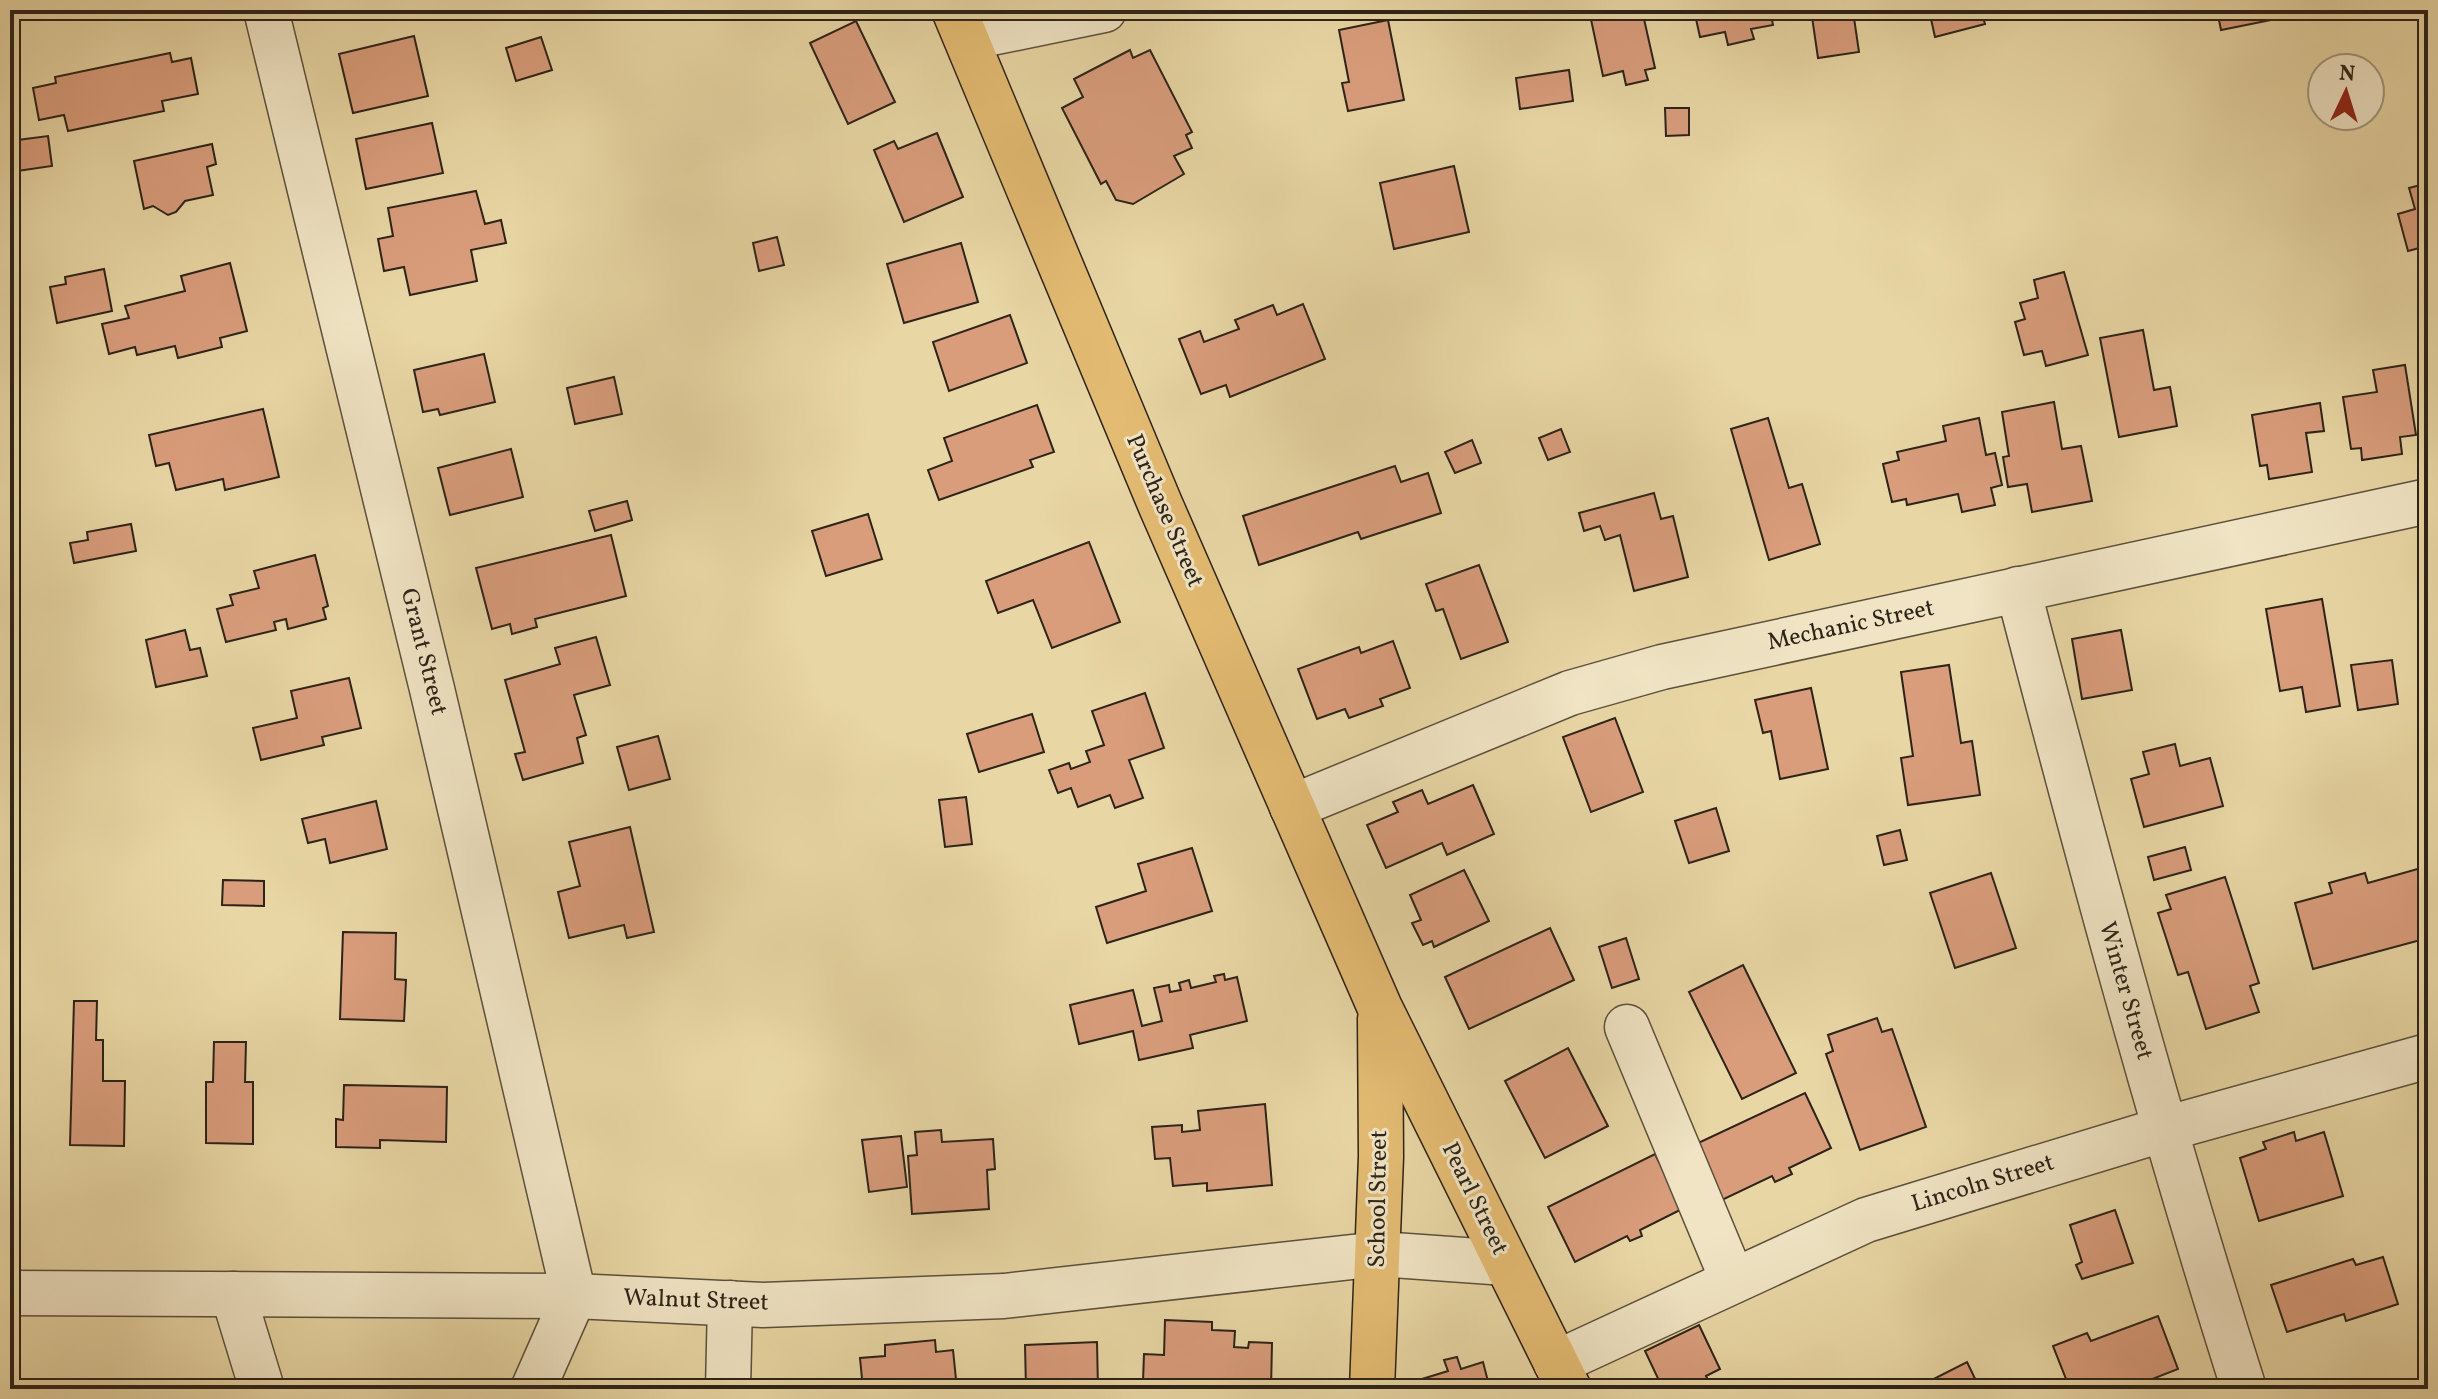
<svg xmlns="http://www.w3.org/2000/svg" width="2438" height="1399" font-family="Vollkorn,serif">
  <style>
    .building { fill: #d99d7c; stroke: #2c2319; stroke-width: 2 }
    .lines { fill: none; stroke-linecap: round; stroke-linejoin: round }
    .minor-casing { stroke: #5b503c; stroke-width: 47 }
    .major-casing { stroke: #2c2319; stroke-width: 47 }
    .minor { stroke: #f0e4c4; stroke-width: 44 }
    .major { stroke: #e4bb72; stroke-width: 44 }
    .labels { text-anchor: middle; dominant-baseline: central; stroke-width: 6; stroke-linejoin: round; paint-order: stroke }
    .street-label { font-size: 24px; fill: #2c2319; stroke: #f0e4c4 }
  </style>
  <rect width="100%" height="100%" fill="#e8d6a4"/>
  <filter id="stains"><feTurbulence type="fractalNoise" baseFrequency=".0025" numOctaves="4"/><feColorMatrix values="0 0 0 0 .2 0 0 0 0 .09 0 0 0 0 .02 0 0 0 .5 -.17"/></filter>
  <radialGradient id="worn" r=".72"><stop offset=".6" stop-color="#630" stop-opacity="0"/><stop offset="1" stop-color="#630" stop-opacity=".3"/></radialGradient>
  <g class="building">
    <polygon points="1589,10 1642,10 1655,68 1645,70 1648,80 1626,85 1623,71 1603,76"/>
    <polygon points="1694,10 1770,10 1773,25 1751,29 1754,39 1728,45 1725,32 1700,37"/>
    <polygon points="1811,10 1862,10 1863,17 1854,18 1859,52 1818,58"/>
    <polygon points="1929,10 1981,10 1985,24 1935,37"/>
    <polygon points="2217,10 2280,10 2281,18 2221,30"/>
    <polygon points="1388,20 1404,100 1348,111 1342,83 1349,82 1339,30"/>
    <polygon points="856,21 895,102 848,124 810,43"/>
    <polygon points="414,36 428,96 353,113 339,54"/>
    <polygon points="541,37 552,70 516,81 506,48"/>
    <polygon points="1130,50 1133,58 1150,50 1192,132 1186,135 1192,148 1174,156 1184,174 1133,204 1116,200 1106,181 1101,184 1062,108 1083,97 1074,79"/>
    <polygon points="170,53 172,62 191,58 198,94 162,101 164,111 68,131 64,115 39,120 33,88 56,83 55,77"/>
    <polygon points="1569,70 1573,101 1520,109 1516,78"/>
    <polygon points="1665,108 1689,108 1689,135 1666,136"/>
    <polygon points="432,123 443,173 366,189 356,139"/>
    <polygon points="937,133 963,197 904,222 874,150 894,141 898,149"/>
    <polygon points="48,136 52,166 10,172 10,141"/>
    <polygon points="212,144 216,164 207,167 213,195 185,201 176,212 168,215 153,206 144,209 134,161"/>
    <polygon points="1454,166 1469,232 1394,249 1380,183"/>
    <polygon points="2428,183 2428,265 2423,247 2408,251 2398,214 2415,209 2409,188"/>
    <polygon points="476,191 485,224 501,220 506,243 471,250 477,281 410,295 404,267 384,271 378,239 393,236 388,208"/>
    <polygon points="777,237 784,265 759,271 753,243"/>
    <polygon points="961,243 978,302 904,323 887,264"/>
    <polygon points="230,263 247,331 220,338 222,347 178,358 175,346 137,355 135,347 109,354 102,324 129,318 125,306 185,291 181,276"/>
    <polygon points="104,269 112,311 57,323 50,287 66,284 65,277"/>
    <polygon points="2064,272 2088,355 2046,366 2042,351 2024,355 2015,322 2025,319 2020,303 2038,298 2034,280"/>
    <polygon points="1303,304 1325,359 1230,397 1226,385 1201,394 1179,339 1200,331 1204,342 1239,329 1235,320 1273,305 1277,315"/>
    <polygon points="1010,315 1027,363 949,391 933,342"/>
    <polygon points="2143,330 2154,390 2170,387 2177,426 2119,437 2100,338"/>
    <polygon points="484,354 495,402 440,415 438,409 423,412 414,370"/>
    <polygon points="2405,365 2416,435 2400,437 2402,454 2362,460 2361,448 2351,449 2343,397 2377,392 2373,370"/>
    <polygon points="614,377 622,414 575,424 567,388"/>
    <polygon points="2054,402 2062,449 2081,446 2092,501 2032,512 2027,484 2008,487 2003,457 2009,456 2002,412"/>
    <polygon points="2320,403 2324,431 2306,433 2312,472 2269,479 2267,465 2260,466 2252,415"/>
    <polygon points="1037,405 1054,452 1030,460 1033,467 939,500 928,470 952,461 944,438"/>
    <polygon points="263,409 279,477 225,490 223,479 176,490 169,463 156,466 149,435"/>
    <polygon points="1768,418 1789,488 1802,484 1820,544 1769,560 1731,429"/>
    <polygon points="1979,418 1986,455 1995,453 2002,485 1991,488 1995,505 1962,512 1958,494 1907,505 1906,499 1892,502 1883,464 1899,460 1897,452 1946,441 1943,426"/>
    <polygon points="1561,429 1570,452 1548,460 1539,438"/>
    <polygon points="1472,440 1481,463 1455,473 1445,452"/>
    <polygon points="511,449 523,497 450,515 438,468"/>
    <polygon points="1395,466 1401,482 1428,473 1441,513 1361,539 1358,532 1259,565 1243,516"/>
    <polygon points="1654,493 1661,519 1673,516 1688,577 1634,591 1620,535 1605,540 1600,526 1584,531 1579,513"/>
    <polygon points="627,501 632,520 595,531 589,511"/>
    <polygon points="868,514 882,559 826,576 812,531"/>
    <polygon points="131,524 136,551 74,563 70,543 88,540 87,532"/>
    <polygon points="611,535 626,596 535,619 537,627 512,634 510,624 492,629 476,568"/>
    <polygon points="1089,542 1120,622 1052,648 1033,600 998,613 986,581"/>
    <polygon points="315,555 328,606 323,608 326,619 288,629 286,619 274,622 276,630 226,642 217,609 233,605 230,595 259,588 254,571"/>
    <polygon points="1479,565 1508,642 1461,659 1443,609 1436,611 1426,584"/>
    <polygon points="2322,599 2340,706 2306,712 2302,687 2280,691 2266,609"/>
    <polygon points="185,630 190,650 200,648 207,676 156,687 146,640"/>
    <polygon points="2121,630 2132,690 2082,699 2072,639"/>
    <polygon points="596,637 610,685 574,695 586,735 577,738 583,763 523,780 515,754 525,752 505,680 560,664 555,648"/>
    <polygon points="1393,641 1410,688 1380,699 1383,706 1349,718 1345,709 1317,719 1298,669 1359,647 1361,653"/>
    <polygon points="2392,660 2398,704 2358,710 2351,665"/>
    <polygon points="1949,665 1961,743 1972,741 1980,795 1908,805 1901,758 1913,756 1901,672"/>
    <polygon points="349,678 361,728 322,737 324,745 261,760 253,728 297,718 291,691"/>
    <polygon points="1811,688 1828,769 1780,779 1771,731 1763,733 1755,700"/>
    <polygon points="1145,693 1164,748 1129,760 1143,798 1115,808 1110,795 1078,807 1071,788 1058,793 1049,770 1069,763 1071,769 1090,762 1086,751 1104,745 1092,711"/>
    <polygon points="1032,714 1044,752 979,772 967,734"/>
    <polygon points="1615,718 1643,792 1591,812 1563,737"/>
    <polygon points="658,736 670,779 629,790 617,747"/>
    <polygon points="2175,744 2180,766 2210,758 2223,806 2144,827 2131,779 2149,774 2143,752"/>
    <polygon points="1473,785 1494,834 1447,855 1442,843 1386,868 1367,825 1398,812 1393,802 1422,790 1428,804"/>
    <polygon points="966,797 972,844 945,847 939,800"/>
    <polygon points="376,801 387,849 330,863 325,839 308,843 302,819"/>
    <polygon points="1716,808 1729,851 1689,863 1675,821"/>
    <polygon points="630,827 654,932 627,938 624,925 569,938 558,892 580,886 569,842"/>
    <polygon points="1900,830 1907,860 1884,865 1877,836"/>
    <polygon points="2185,847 2191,870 2154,880 2148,857"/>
    <polygon points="1192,848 1212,911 1107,943 1096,907 1146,891 1138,864"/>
    <polygon points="2428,866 2428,938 2313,969 2295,903 2332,893 2329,883 2365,873 2368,883"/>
    <polygon points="1464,870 1489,921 1434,947 1432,941 1423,945 1412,923 1421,920 1410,895"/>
    <polygon points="1991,873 2016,948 1955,968 1930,893"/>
    <polygon points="2225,877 2259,983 2250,986 2259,1012 2206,1029 2188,972 2178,975 2158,913 2171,909 2166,895"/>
    <polygon points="223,880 264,881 264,906 222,905"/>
    <polygon points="1550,928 1574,980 1469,1029 1445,977"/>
    <polygon points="343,932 396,933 395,979 406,980 404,1021 340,1019"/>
    <polygon points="1626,938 1639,979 1612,988 1599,947"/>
    <polygon points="1743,965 1796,1073 1742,1099 1689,992"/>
    <polygon points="1224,974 1225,980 1237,977 1247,1021 1190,1035 1193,1048 1139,1060 1133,1031 1079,1044 1070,1005 1133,990 1142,1026 1162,1021 1154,988 1169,985 1170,992 1181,990 1179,983 1189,980 1191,988 1216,982 1214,976"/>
    <polygon points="74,1001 97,1001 96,1040 103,1040 103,1081 125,1081 124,1146 70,1145"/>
    <polygon points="1877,1018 1882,1032 1892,1029 1926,1127 1860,1150 1826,1054 1833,1051 1828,1035"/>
    <polygon points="214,1042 246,1042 245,1082 253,1082 253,1144 206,1143 206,1082 213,1082"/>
    <polygon points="1568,1048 1608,1126 1545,1158 1505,1081"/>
    <polygon points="344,1085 447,1087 446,1142 380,1140 380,1148 336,1147 336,1119 343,1120"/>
    <polygon points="1805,1093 1831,1148 1789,1168 1792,1174 1775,1182 1772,1176 1722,1200 1696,1144"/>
    <polygon points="1265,1104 1272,1185 1207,1191 1207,1183 1173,1186 1170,1158 1155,1159 1152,1127 1182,1125 1182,1132 1200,1130 1198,1111"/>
    <polygon points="941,1130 942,1142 993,1139 995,1169 987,1170 989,1209 912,1214 908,1156 917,1155 915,1132"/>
    <polygon points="2294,1132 2296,1141 2324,1132 2343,1196 2259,1221 2240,1158 2266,1149 2263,1142"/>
    <polygon points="901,1136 907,1187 869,1192 862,1140"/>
    <polygon points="1655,1154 1682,1209 1640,1230 1642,1236 1630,1241 1627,1236 1575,1262 1548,1207"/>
    <polygon points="2115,1210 2133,1263 2082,1279 2076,1265 2082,1262 2070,1225"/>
    <polygon points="2383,1257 2398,1304 2346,1321 2344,1314 2287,1332 2271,1285 2353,1259 2356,1265"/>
    <polygon points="2158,1316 2178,1369 2127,1389 2070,1389 2053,1346 2087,1333 2091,1341"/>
    <polygon points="1165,1320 1212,1322 1212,1330 1235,1331 1234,1347 1248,1348 1249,1342 1272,1343 1271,1389 1211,1389 1212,1383 1143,1381 1144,1354 1164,1355"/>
    <polygon points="1699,1325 1720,1369 1706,1376 1712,1389 1663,1389 1645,1351"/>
    <polygon points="935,1340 936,1352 953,1350 957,1389 863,1389 860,1358 885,1356 885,1345"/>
    <polygon points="1097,1342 1098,1389 1026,1389 1025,1345"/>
    <polygon points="1457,1357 1461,1369 1483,1362 1490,1389 1424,1389 1422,1379 1448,1371 1444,1360"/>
    <polygon points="1967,1362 1980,1389 1914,1389"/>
  </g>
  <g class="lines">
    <defs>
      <g id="minor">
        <polyline points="266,10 432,689 574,1296 533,1389"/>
        <polyline points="967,38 1104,10"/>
        <path d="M2018,589c70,268 142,536 226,800"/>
        <polyline points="1292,807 1570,693 1662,667 2428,501"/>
        <polyline points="1627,1027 1733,1281"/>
        <polyline points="10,1293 574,1296 763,1305 1004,1296 1379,1254 1506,1263"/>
        <polyline points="233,1294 262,1389"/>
        <polyline points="1556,1363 1866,1220 2165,1129 2428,1056"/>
        <polyline points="728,1389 730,1303"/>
      </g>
      <g id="major">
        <polyline points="954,10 1160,504 1380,1008 1569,1389"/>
        <polyline points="1372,1389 1381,1157 1380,1019"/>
      </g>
    </defs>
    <use href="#minor" class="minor-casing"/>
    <use href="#major" class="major-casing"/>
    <use href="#minor" class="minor"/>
    <use href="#major" class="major"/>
  </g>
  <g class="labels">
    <g class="street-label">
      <text transform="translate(1164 511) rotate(67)">Purchase Street</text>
      <text transform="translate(1851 626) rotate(-12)">Mechanic Street</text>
      <text transform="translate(423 652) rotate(76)">Grant Street</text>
      <text transform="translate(2125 991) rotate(74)">Winter Street</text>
      <text transform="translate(1983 1184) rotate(-17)">Lincoln Street</text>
      <text transform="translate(1379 1199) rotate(-89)">School Street</text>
      <text transform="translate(1474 1199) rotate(64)">Pearl Street</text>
      <text transform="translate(696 1301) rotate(2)">Walnut Street</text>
    </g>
  </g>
  <rect width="2438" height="1399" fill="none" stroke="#e8d6a4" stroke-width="40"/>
  <rect x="12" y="12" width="2414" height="1375" fill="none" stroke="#2c2319" stroke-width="4"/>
  <rect x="20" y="20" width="2398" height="1359" fill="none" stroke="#2c2319" stroke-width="2"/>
  <g transform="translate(2346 92) rotate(4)"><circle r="38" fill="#f0e4c4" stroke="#a29780" stroke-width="2"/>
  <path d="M0-6L14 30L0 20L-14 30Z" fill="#8f2418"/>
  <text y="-12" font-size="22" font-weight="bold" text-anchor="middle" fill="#2c2319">N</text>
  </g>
  <rect width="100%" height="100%" filter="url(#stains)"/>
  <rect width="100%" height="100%" fill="url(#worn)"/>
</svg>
